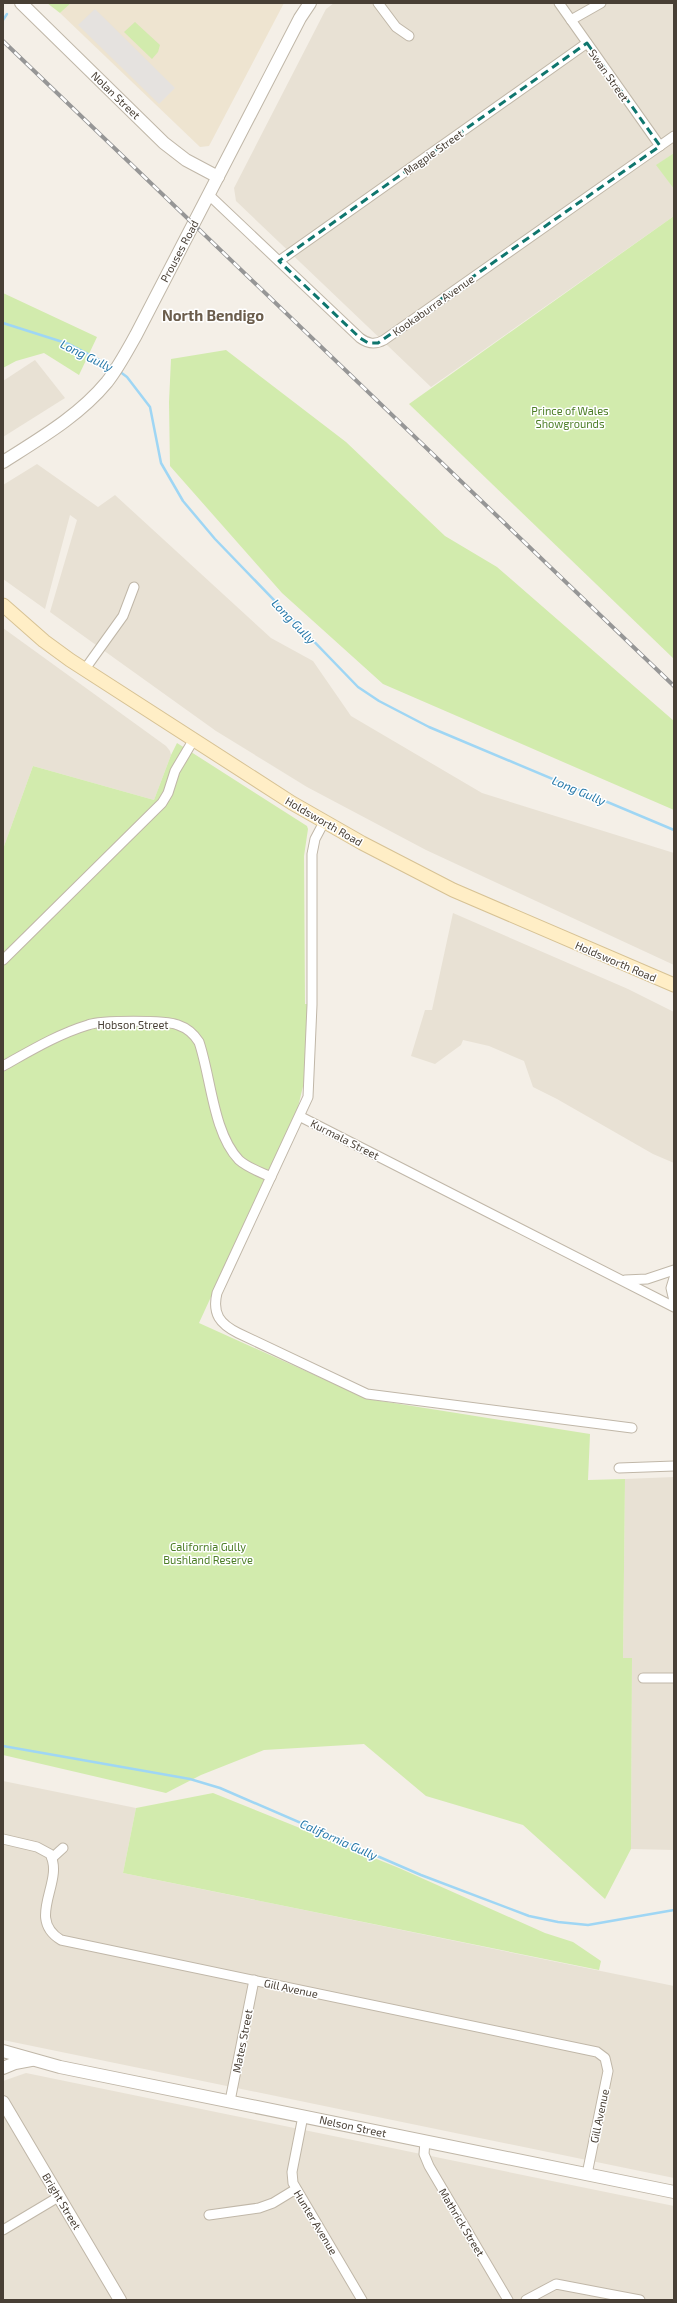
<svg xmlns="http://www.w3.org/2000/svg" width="677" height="2303" font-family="'Exo 2',sans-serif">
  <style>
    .residential { fill: #e8e1d4 }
    .education { fill: #eee4d0 }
    .green { fill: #d2ebad }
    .parking { fill: #e5e2df }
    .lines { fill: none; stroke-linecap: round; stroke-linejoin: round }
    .stream { stroke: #9fd6f4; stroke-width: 2.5 }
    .minor-casing { stroke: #c0b7a8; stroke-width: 11 }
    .tertiary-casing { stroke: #c0b7a8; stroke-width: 14 }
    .secondary-casing { stroke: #d7c294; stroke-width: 15 }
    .minor { stroke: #fff; stroke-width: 9 }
    .tertiary { stroke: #fff; stroke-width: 12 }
    .secondary { stroke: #ffeec6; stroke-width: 13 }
    .rail-casing { stroke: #969696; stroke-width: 4 }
    .rail { stroke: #fff; stroke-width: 2.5; stroke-dasharray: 8; stroke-linecap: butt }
    .marked { fill: none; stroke: #0f766e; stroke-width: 3; stroke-dasharray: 8 5; stroke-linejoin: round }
    .labels { text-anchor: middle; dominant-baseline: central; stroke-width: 3; stroke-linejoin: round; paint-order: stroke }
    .street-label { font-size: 11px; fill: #483f35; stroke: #fff }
    .park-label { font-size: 11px; fill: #4b7d25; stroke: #fff }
    .water-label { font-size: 12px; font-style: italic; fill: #2678a9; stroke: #fff }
    .district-label { font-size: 15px; font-weight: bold; fill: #6b5d4c; stroke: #fff }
  </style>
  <rect width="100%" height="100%" fill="#f4efe7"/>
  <g class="residential">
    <polygon points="334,3 674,3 674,153 657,165 674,189 674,216 431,387 236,201 234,188 326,9"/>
    <polygon points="35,360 65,398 3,437 3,381"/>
    <polygon points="37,464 98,507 115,495 271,638 313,661 351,716 482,793 674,853 674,965 426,850 307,787 216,731 50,612 77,520 70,515 45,609 3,579 3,485"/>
    <polygon points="3,628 166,746 170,751 171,755 154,800 33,766 3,849"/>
    <polygon points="453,913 628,989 674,1012 674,1163 653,1154 557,1099 533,1087 524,1061 489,1046 463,1040 461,1045 435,1064 411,1056 425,1010 432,1010"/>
    <polygon points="674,1477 674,1850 631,1849 632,1659 623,1658 625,1479"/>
    <polygon points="3,1781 136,1808 123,1873 674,1986 674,2178 3,2040"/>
    <polygon points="26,2073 674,2206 674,2300 3,2300 3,2081"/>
  </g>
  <polygon class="education" points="71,3 284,3 209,146 200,147 60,13"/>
  <g class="green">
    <polygon points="47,3 71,3 60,13"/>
    <polygon points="135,22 160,45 158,52 152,59 124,32"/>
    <polygon points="674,153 674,189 656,165"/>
    <polygon points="674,216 674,659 409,404"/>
    <polygon points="3,293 97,337 79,375 44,353 16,361 3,368"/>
    <polygon points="226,350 346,442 445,536 497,567 674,721 674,810 383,684 282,593 170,466 169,402 171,359"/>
    <polygon points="177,743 307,826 308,829 304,856 305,1004 308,1004 306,1074 298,1107 199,1323 368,1399 590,1434 588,1480 625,1479 623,1658 632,1658 631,1849 605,1899 523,1825 426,1796 364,1744 264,1750 201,1775 166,1793 3,1755 3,849 33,766 154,800 171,755"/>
    <polygon points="213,1793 399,1868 545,1933 573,1942 601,1961 599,1970 123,1873 136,1808"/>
  </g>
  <polygon class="parking" points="95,9 175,88 159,104 78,25"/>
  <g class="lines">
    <g class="stream">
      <polyline points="3,20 7,14"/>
      <polyline points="3,323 69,344 113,367"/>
      <polyline points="119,371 127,377 150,407 161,463 183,501 215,539 358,687 379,701 429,727 674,830"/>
      <polyline points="3,1746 190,1779 220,1788 421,1875 529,1916 558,1922 588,1925 674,1910"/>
    </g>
    <defs>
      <g id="minor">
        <polyline points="378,3 396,27 409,36"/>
        <polyline points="559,3 660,146"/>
        <polyline points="571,20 601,3"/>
        <path d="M209,195l151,143c8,6 15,7 24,2l290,-204"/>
        <polyline points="279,261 587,43"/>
        <polyline points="85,669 123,616 134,587"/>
        <path d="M324,822l-9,17 -3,15v151l-4,92 -91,196c-5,21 3,31 21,40l129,61 265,34"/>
        <polyline points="3,960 162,803 168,793 175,771 194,739"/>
        <path d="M3,1066c27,-15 55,-32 85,-41 13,-5 78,-5 90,0 9,3 16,9 21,17 12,35 14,91 40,118 9,8 21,12 32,17"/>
        <polyline points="301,1117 674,1307"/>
        <polyline points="674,1278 671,1288 674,1301"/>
        <polyline points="625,1280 647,1279 674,1270"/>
        <polyline points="619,1468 674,1466"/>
        <polyline points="643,1678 674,1678"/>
        <path d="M3,1839l34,8 13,7c15,28 -25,64 11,86l536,112 8,6 3,13 -21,103"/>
        <polyline points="52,1858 63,1848"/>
        <polyline points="230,2101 254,1980"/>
        <polyline points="303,2116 292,2172 293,2183 362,2300"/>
        <polyline points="425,2141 424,2154 429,2166 508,2300"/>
        <polyline points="209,2215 259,2208 273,2203 296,2189"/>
        <polyline points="3,2230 60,2196"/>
        <polyline points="526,2300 556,2284 640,2300"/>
      </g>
      <g id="tertiary">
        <polyline points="21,3 164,143 186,160 218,177"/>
        <path d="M3,462c36,-23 76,-46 104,-80 11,-14 20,-31 29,-47l164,-317 10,-15"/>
        <polyline points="3,2051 60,2067 674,2192"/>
        <polyline points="3,2068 15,2063 31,2060"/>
        <polyline points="3,2102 120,2300"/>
      </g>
      <polyline id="secondary" points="3,605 44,641 70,660 292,803 362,843 453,890 674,985"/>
    </defs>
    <use href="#minor" class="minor-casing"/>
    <use href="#tertiary" class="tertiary-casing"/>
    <use href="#secondary" class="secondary-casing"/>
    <use href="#minor" class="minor"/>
    <use href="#tertiary" class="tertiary"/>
    <use href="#secondary" class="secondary"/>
    <defs>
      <polyline id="rail" points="3,41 674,686"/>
    </defs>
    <use href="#rail" class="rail-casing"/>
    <use href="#rail" class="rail"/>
  </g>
  <path class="marked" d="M587,43l73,103 -282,197h-10l-8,-5 -81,-77z"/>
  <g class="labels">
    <g class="street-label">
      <text transform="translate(609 75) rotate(55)">Swan Street</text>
      <text transform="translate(116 95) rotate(44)">Nolan Street</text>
      <text transform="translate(433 152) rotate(-35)">Magpie Street</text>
      <text transform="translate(179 251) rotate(-62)">Prouses Road</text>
      <text transform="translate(433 305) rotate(-35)">Kookaburra Avenue</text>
      <text transform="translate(324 821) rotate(30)">Holdsworth Road</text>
      <text transform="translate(616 961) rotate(23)">Holdsworth Road</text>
      <text x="133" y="1024">Hobson Street</text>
      <text transform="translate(345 1139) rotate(27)">Kurmala Street</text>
      <text transform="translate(291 1988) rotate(12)">Gill Avenue</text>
      <text transform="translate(242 2041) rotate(-79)">Mates Street</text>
      <text transform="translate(599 2116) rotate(-78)">Gill Avenue</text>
      <text transform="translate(353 2126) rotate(12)">Nelson Street</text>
      <text transform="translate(62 2201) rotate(59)">Bright Street</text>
      <text transform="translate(316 2222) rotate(59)">Hunter Avenue</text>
      <text transform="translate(462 2222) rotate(59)">Mathrick Street</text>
    </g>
    <g class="park-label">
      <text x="570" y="410">Prince of Wales<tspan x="570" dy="13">Showgrounds</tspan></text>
      <text x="208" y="1546">California Gully<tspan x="208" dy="13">Bushland Reserve</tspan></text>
    </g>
    <g class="water-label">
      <text transform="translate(87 355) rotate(26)">Long Gully</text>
      <text transform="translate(294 621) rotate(46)">Long Gully</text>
      <text transform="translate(579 790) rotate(23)">Long Gully</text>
      <text transform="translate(339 1839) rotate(24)">California Gully</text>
    </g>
    <g class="district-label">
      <text x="213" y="315">North Bendigo</text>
    </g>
  </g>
  <rect width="677" height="2303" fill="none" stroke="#483f35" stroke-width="8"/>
</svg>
